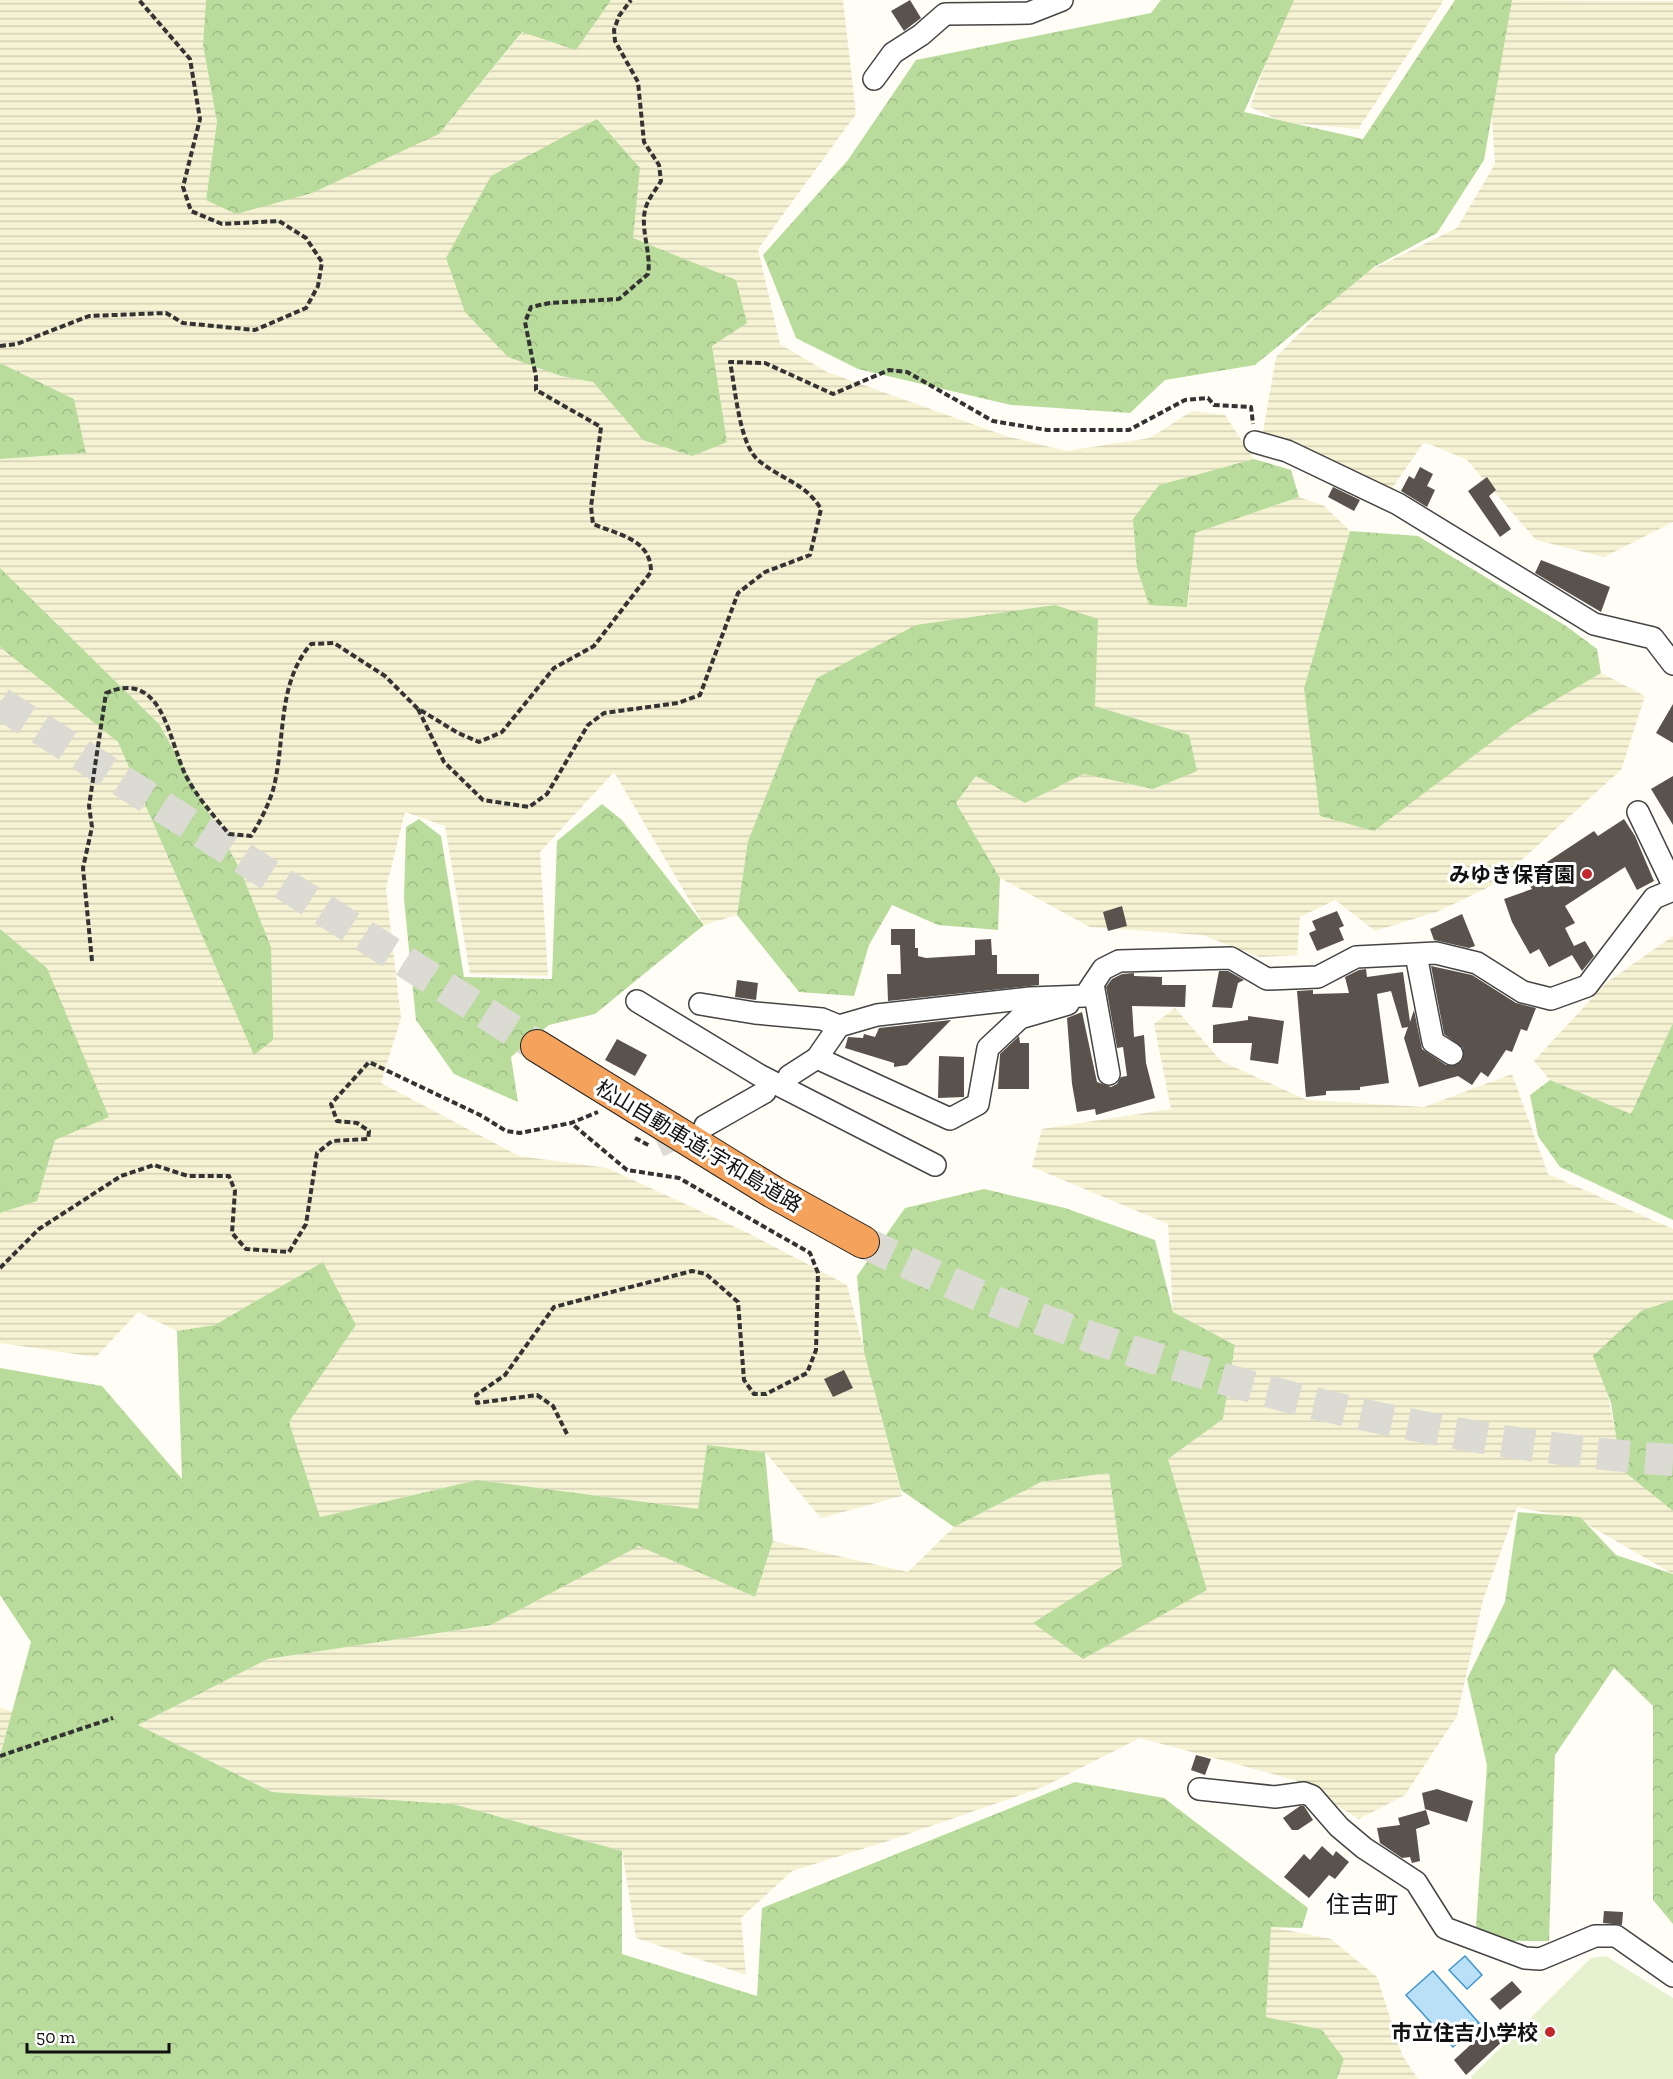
<svg xmlns="http://www.w3.org/2000/svg" width="1673" height="2079" font-family="'Zilla Slab','Noto Sans JP',serif">
  <style>
    .farmland { fill: url(#farmland-rules); fill-rule: evenodd }
    .forest { fill: url(#forest-crowns) }
    .pitch { fill: #e6f2cf }
    .water { fill: #b9e0f7; stroke: #3f96cf; stroke-width: 1.5 }
    .building { fill: #5a524d }
    .lines { fill: none; stroke-linecap: round; stroke-linejoin: round }
    .minor-tunnel { stroke: #dbdad3; stroke-width: 21; stroke-dasharray: 21 10; stroke-linecap: butt }
    .highway-tunnel { stroke: #dbdad3; stroke-width: 32; stroke-dasharray: 32 16; stroke-linecap: butt }
    .minor-casing { stroke: #444; stroke-width: 24 }
    .highway-casing { stroke: #222; stroke-width: 34 }
    .path { stroke: #333; stroke-width: 4; stroke-dasharray: 6 3; stroke-linecap: butt }
    .minor { stroke: #fff; stroke-width: 21 }
    .highway { stroke: #f5a25d; stroke-width: 32 }
    .poi-dot { fill: #c4262e; stroke: #fff; stroke-width: 2 }
    .labels { text-anchor: middle; dominant-baseline: central; stroke-width: 6; stroke-linejoin: round; paint-order: stroke }
    .poi-label { font-size: 21px; font-weight: bold; fill: #111; stroke: #fff; text-anchor: end }
    .street-label { font-size: 21px; fill: #111; stroke: #fff }
    .quarter-label { font-size: 24px; fill: #111; stroke: #fff }
  </style>
  <defs>
    <pattern id="farmland-rules" width="6" height="5" patternUnits="userSpaceOnUse" patternTransform="scale(1.5)"><rect width="6" height="5" fill="#f6f3d4"/><path d="M0 2.5h6" fill="none" stroke="#d2cfb5"/></pattern>
    <pattern id="forest-crowns" width="20" height="18" patternUnits="userSpaceOnUse" patternTransform="scale(1.5)"><rect width="20" height="18" fill="#b9dc9c"/><path d="M2 6a3 3 0 1 1 6 0M12 15a3 3 0 1 1 6 0" fill="none" stroke="#9ebc85"/></pattern>
  </defs>
  <rect width="100%" height="100%" fill="#fffdf5"/>
  <g class="farmland">
    <path d="M0,0h206l-3,45 14,77 -11,78 233,-66 84,-102 71,-9 17,-23h232l13,114 -98,135 22,95 47,28 179,64 60,15 84,-13 42,-27 33,4 29,44 -95,26 29,122 6,-74 105,-36 25,9 26,25 -46,157 213,35 84,-50 44,23 -24,74 -126,114 -56,27 -64,20 -40,-31 -35,17 -3,38 -37,2 -58,-22 -112,-8 -90,-49 -44,-75 20,-27 49,27 59,-29 69,15 36,-54 -94,-29 2,-86 -280,58 -24,50 -45,113 -11,74 -33,10 -90,-153 -74,80 8,124 -78,-2 -25,-148 -40,-14 -19,76 15,130 -20,65 138,73 88,12 141,65 99,52 55,211 -81,22 -56,-66 -58,-7 -9,64 -221,-29 -157,37 -31,-95 67,-97 -33,-62 -108,62 -38,6 -39,-19 -42,45 -96,-14v-130l37,-12 18,-61 -8,-172 -47,-39v-282l118,95 136,312 17,-107 -31,-78 -81,-145 -159,-156v-109l86,-6 -12,-54 -74,-36zM597,119l43,49 -8,70 80,108 15,96 -84,-2 -50,-58 -32,-6 -1,-236z"/>
    <polygon points="1289,0 1444,0 1358,129 1282,122 1250,107"/>
    <polygon points="1500,0 1673,1 1673,522 1604,557 1536,540 1466,459 1424,442 1391,490 1263,432 1276,357 1354,278 1457,228 1495,164 1487,45"/>
    <polygon points="1673,936 1673,1023 1631,1115 1550,1080 1534,1061 1606,983"/>
    <polygon points="1175,1008 1221,1061 1307,1100 1424,1107 1512,1074 1548,1174 1673,1229 1673,1303 1600,1357 1623,1470 1673,1511 1673,1574 1578,1519 1517,1507 1483,1600 1457,1716 1405,1795 1359,1819 1295,1780 1140,1738 1043,1787 888,1841 792,1871 741,1918 746,1975 636,1938 622,1851 453,1804 272,1792 138,1725 268,1659 491,1625 639,1545 755,1597 773,1541 908,1572 954,1527 1041,1482 1109,1473 1122,1566 1034,1623 1207,1590 1168,1459 1223,1419 1235,1345 1173,1312 1168,1224 1032,1167 1042,1129 1171,1109 1154,1024"/>
    <polygon points="0,1707 12,1712 0,1756"/>
    <polygon points="1271,1927 1331,1939 1377,1977 1402,2055 1418,2079 1337,2079 1344,2059 1266,2017"/>
  </g>
  <g class="forest">
    <polygon points="206,0 611,0 576,50 522,32 439,134 312,193 236,214 206,200 217,122 203,45"/>
    <polygon points="1161,0 1294,0 1244,112 1363,139 1455,0 1512,0 1484,160 1437,233 1374,267 1255,365 1165,380 1130,413 1011,405 858,369 796,338 763,255 848,160 916,60 1151,13"/>
    <polygon points="597,119 640,168 633,238 736,280 747,323 712,346 727,442 692,456 643,440 593,382 561,376 508,357 465,312 446,258 491,176"/>
    <polygon points="0,363 74,399 86,453 0,459"/>
    <polygon points="1254,459 1291,470 1299,497 1195,533 1187,607 1149,605 1137,568 1133,519 1159,485"/>
    <polygon points="1350,531 1418,536 1566,626 1597,649 1601,673 1517,723 1374,831 1320,816 1304,688"/>
    <polygon points="0,568 159,724 240,869 271,947 273,1040 254,1055 118,742 0,647"/>
    <polygon points="1055,605 1098,619 1095,706 1189,735 1197,771 1153,789 1084,774 1025,803 976,776 956,803 1000,878 998,930 938,925 892,905 869,945 854,996 799,992 737,915 748,841 793,728 817,678 916,625"/>
    <polygon points="602,804 622,820 704,925 595,1014 549,1025 511,1057 518,1102 454,1074 416,1020 404,899 406,827 419,819 441,836 464,977 552,979 557,841"/>
    <polygon points="0,929 47,968 109,1117 55,1140 37,1201 0,1213"/>
    <polygon points="1673,1023 1673,1220 1560,1167 1538,1136 1530,1095 1550,1080 1631,1114"/>
    <polygon points="984,1189 1065,1208 1155,1240 1173,1312 1235,1345 1223,1419 1168,1459 1207,1590 1083,1659 1033,1623 1122,1566 1109,1473 1041,1482 954,1527 901,1490 864,1352 857,1276 905,1208"/>
    <polygon points="323,1262 356,1325 289,1422 320,1517 477,1480 698,1509 707,1445 765,1452 773,1541 755,1597 639,1546 491,1625 268,1659 138,1725 272,1792 453,1804 622,1851 622,1954 757,1996 762,1908 1075,1782 1164,1798 1308,1908 1302,1928 1271,1927 1266,2017 1322,2030 1344,2059 1337,2079 0,2079 0,1756 31,1642 0,1595 0,1368 102,1386 182,1479 177,1331 215,1325"/>
    <polygon points="1673,1300 1673,1511 1621,1469 1611,1403 1593,1356 1641,1311"/>
    <polygon points="1518,1512 1580,1517 1616,1555 1673,1574 1673,1924 1653,1900 1653,1706 1614,1668 1555,1755 1549,1941 1505,1941 1476,1927 1487,1765 1467,1679 1505,1602"/>
  </g>
  <polygon class="pitch" points="1606,1956 1673,1998 1673,2079 1472,2079 1471,2077 1591,1958"/>
  <g class="water">
    <polygon points="1465,1956 1482,1975 1467,1989 1449,1970"/>
    <polygon points="1433,1971 1479,2023 1453,2047 1406,1995"/>
  </g>
  <g class="building">
    <polygon points="910,0 921,18 904,31 891,11"/>
    <polygon points="1420,467 1433,474 1427,486 1435,490 1427,507 1401,491 1409,476 1414,479"/>
    <polygon points="1487,477 1496,490 1489,496 1511,529 1500,537 1468,491"/>
    <polygon points="1333,487 1360,500 1354,511 1328,497"/>
    <polygon points="1541,560 1610,587 1601,612 1535,573"/>
    <polygon points="1673,704 1673,743 1656,733"/>
    <polygon points="1673,776 1673,825 1651,789"/>
    <polygon points="1624,819 1635,836 1654,881 1637,890 1625,867 1565,906 1575,923 1565,928 1574,946 1585,941 1594,956 1582,971 1572,955 1549,967 1539,949 1530,954 1512,922 1504,899 1532,889 1528,882 1548,870 1544,864 1594,831 1598,836"/>
    <polygon points="1122,906 1127,926 1108,931 1103,912"/>
    <polygon points="1337,911 1344,926 1339,928 1344,940 1317,951 1309,933 1316,930 1312,921"/>
    <polygon points="1462,914 1475,946 1469,948 1434,940 1430,929"/>
    <polygon points="891,929 915,929 915,948 918,948 918,956 926,958 975,955 975,940 991,939 992,955 997,955 997,974 1039,974 1039,985 888,1001 887,974 901,974 900,945 891,945"/>
    <polygon points="1431,966 1472,975 1516,1003 1536,1008 1527,1031 1521,1029 1512,1052 1506,1050 1488,1077 1481,1072 1472,1085 1458,1076 1419,1087 1404,1038 1408,1027 1402,1028 1391,991 1377,994 1389,1083 1360,1087 1360,1090 1326,1091 1326,1095 1306,1097 1297,991 1313,990 1313,994 1349,993 1345,977 1359,970 1366,969 1367,977 1403,972 1410,1022 1414,1010 1422,1049 1446,1065 1457,1065 1462,1061 1463,1048 1444,1034"/>
    <polygon points="1219,971 1228,971 1244,980 1238,983 1232,1008 1212,1007"/>
    <polygon points="1134,973 1134,976 1162,977 1162,985 1186,985 1185,1007 1132,1006 1134,1037 1144,1035 1146,1063 1155,1098 1096,1115 1095,1109 1077,1112 1072,1084 1067,1018 1082,1012 1097,1082 1111,1087 1117,1084 1121,1077 1127,1076 1123,1047 1117,1048 1106,987 1112,979 1122,974"/>
    <polygon points="737,980 758,983 756,1000 735,997"/>
    <polygon points="1248,1016 1284,1021 1278,1064 1250,1060 1252,1043 1213,1043 1213,1025 1248,1020"/>
    <polygon points="951,1020 907,1065 894,1067 894,1063 845,1048 848,1037 863,1038 864,1034 875,1037 879,1028"/>
    <polygon points="1019,1036 1020,1043 1029,1043 1029,1089 998,1089 1000,1054"/>
    <polygon points="617,1039 647,1055 635,1076 605,1060"/>
    <polygon points="939,1056 964,1057 964,1097 938,1098"/>
    <polygon points="844,1370 853,1388 833,1397 824,1379"/>
    <polygon points="1196,1755 1211,1759 1205,1775 1191,1770"/>
    <polygon points="1437,1789 1473,1801 1467,1822 1425,1809 1422,1793"/>
    <polygon points="1300,1806 1304,1806 1313,1820 1298,1830 1292,1830 1283,1818"/>
    <polygon points="1426,1810 1430,1824 1416,1829 1420,1861 1412,1863 1410,1857 1402,1858 1380,1843 1377,1828 1400,1825 1398,1818"/>
    <polygon points="1322,1846 1333,1856 1336,1851 1349,1862 1335,1879 1329,1875 1309,1898 1284,1877 1304,1854 1310,1860"/>
    <polygon points="1604,1911 1623,1912 1622,1925 1603,1923"/>
    <polygon points="1512,1981 1522,1992 1500,2010 1490,1999"/>
    <polygon points="1491,2026 1505,2039 1466,2075 1454,2060"/>
  </g>
  <g class="lines">
    <polyline class="minor-tunnel" points="659,1147 691,1132"/>
    <g class="highway-tunnel">
      <polyline points="0,703 537,1046"/>
      <path d="M863,1242c52,24 104,50 158,70 208,78 429,133 652,148"/>
    </g>
    <defs>
      <g id="minor">
        <polyline points="874,79 893,53 921,35 945,14 1029,13 1062,0"/>
        <polyline points="1255,442 1287,451 1398,504 1594,624 1653,638 1673,664"/>
        <polyline points="1638,812 1673,885"/>
        <polyline points="1416,955 1433,1042 1452,1054"/>
        <polyline points="1093,984 1109,1074"/>
        <polyline points="637,1001 759,1075 935,1165"/>
        <polyline points="700,1004 755,1013 822,1019 839,1026"/>
        <polyline points="817,1058 950,1119 978,1104 988,1048 1020,1018 1068,1004"/>
        <polyline points="789,1076 817,1058 839,1026 877,1015 1030,998 1085,996 1103,969 1119,961 1231,958 1267,979 1318,977 1356,957 1436,953 1477,963 1523,992 1551,999 1587,986 1654,898 1673,890"/>
        <polyline points="705,1126 765,1092"/>
        <polyline points="1199,1789 1275,1797 1304,1793 1312,1796 1339,1827 1364,1848 1416,1882 1445,1928 1525,1958 1540,1959 1595,1936 1616,1936 1673,1976"/>
      </g>
      <polyline id="highway" points="537,1046 773,1192 863,1242"/>
    </defs>
    <use href="#minor" class="minor-casing"/>
    <use href="#highway" class="highway-casing"/>
    <g class="path">
      <polyline points="0,346 17,344 89,316 166,313 183,323 255,330 306,308 318,286 322,262 306,238 279,221 222,224 191,211 183,187 200,119 190,59 139,0"/>
      <path d="M418,709l26,53 39,38 46,7 18,-13 41,-69 16,-12 74,-10 22,-8 38,-102 27,-21 45,-17 11,-46c-16,-27 -42,-30 -64,-50 -18,-17 -22,-73 -27,-97l35,1 68,31 56,-24 18,2 86,49 54,9h82l56,-30 23,-2 6,7 37,2 2,17"/>
      <path d="M92,961l-9,-93 9,-41 -3,-21 17,-113c56,-24 62,44 79,81 11,22 28,41 44,60l22,2c9,-14 17,-30 22,-46 13,-48 3,-106 38,-146l23,-1 51,33 32,32 41,25 21,9 23,-10 52,-64 40,-22 57,-74c0,-33 -32,-37 -58,-48l-2,-17 10,-80 -65,-37v-13l-11,-55 6,-15 19,-4 69,-4 29,-25c4,-23 -11,-51 0,-72 3,-7 9,-14 13,-21l-2,-16 -15,-23 -6,-60 -23,-41 -1,-11 5,-14 12,-16"/>
      <polyline points="635,1138 650,1146"/>
      <polyline points="0,1268 39,1229 121,1176 154,1165 188,1176 229,1176 235,1191 232,1233 246,1249 289,1252 306,1224 317,1153 332,1141 368,1139 369,1131 357,1123 337,1121 331,1104 369,1062 482,1116 506,1131 520,1133 571,1123 598,1112"/>
      <polyline points="567,1434 553,1406 537,1395 477,1403 476,1395 505,1375 554,1307 692,1271 706,1274 738,1302 744,1380 754,1394 766,1394 807,1373 816,1350 818,1273 810,1253 679,1178 627,1170 571,1123"/>
      <polyline points="0,1756 113,1718"/>
    </g>
    <use href="#minor" class="minor"/>
    <use href="#highway" class="highway"/>
  </g>
  <g class="poi-dot">
    <circle cx="1587" cy="874" r="6"/>
    <circle cx="1550" cy="2032" r="6"/>
  </g>
  <g class="labels">
    <g class="poi-label">
      <text x="1575" y="874">みゆき保育園</text>
      <text x="1538" y="2032">市立住吉小学校</text>
    </g>
    <g class="street-label">
      <text transform="translate(699 1146) rotate(31)">松山自動車道;宇和島道路</text>
    </g>
    <g class="quarter-label">
      <text x="1362" y="1904">住吉町</text>
    </g>
  </g>
  <path d="M27 2043v9h142v-9" fill="none" stroke="#111111" stroke-width="3"/>
  <text x="36" y="2043" font-size="18" fill="#111111" stroke="#ffffff" stroke-width="4.5" paint-order="stroke">50 m</text>
</svg>
